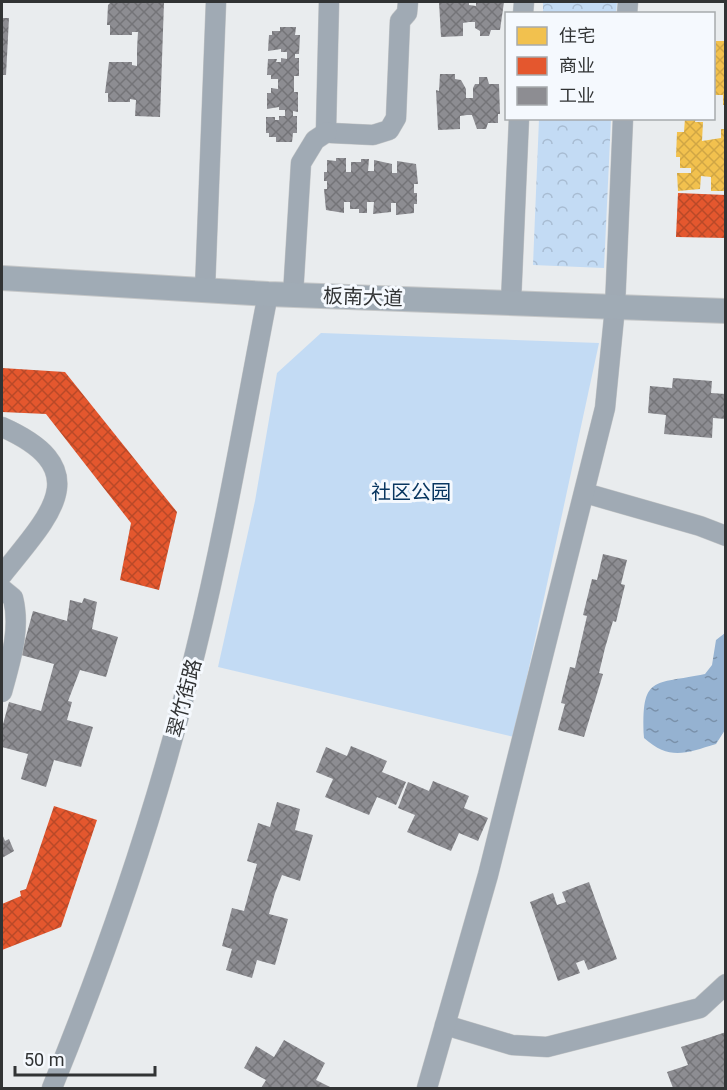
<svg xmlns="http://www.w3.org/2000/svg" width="727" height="1090" font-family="Roboto,'Noto Sans SC',sans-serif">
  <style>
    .green { fill: #c3dbf4 }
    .forest { fill: url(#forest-crowns) }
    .water { fill: url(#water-ripples) }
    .homes { fill: url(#homes-cross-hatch) }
    .shops { fill: url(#shops-cross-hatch) }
    .industry { fill: url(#industry-cross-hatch) }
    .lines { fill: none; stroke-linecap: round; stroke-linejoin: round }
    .minor-casing { stroke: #c5c7c8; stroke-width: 21 }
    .major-casing { stroke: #c5c7c8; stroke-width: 26 }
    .minor { stroke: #a0aab4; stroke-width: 20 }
    .major { stroke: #a0abb5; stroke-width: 24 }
    .labels { text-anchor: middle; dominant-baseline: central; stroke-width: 6; stroke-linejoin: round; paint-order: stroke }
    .street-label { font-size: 20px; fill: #313334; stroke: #f5f9fe }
    .park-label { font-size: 20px; fill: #083660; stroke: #f5f9fe }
  </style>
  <defs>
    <pattern id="forest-crowns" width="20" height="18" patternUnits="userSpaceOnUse" patternTransform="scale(1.5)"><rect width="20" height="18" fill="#c3dbf4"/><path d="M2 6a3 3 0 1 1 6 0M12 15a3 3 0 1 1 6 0" fill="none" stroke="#a8bcd2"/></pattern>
    <pattern id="water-ripples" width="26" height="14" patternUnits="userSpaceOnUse" patternTransform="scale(1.5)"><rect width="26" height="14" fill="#95b2d1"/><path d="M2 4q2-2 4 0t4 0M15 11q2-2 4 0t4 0" fill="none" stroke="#7a91aa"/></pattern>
    <pattern id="homes-cross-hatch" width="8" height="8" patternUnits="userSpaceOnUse" patternTransform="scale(1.5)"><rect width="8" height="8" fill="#f2c14e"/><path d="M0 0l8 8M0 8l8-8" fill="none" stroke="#d0a645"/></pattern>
    <pattern id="shops-cross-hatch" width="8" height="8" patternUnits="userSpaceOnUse" patternTransform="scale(1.5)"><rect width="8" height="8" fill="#e4572e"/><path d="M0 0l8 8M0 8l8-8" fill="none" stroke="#b94928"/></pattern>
    <pattern id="industry-cross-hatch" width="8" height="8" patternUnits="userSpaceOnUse" patternTransform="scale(1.5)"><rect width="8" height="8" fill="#8d8d92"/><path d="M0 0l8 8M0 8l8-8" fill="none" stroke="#747478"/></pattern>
  </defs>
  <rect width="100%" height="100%" fill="#e9ecee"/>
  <polygon class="green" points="321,333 599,343 514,737 218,667 255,501 277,373"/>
  <g class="forest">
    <polygon points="543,2 617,2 616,13 543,13"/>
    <polygon points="539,119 611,119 604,268 533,265"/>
  </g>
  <path class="water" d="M725,633v97l-9,14c-30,9 -46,17 -72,-6 -3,-64 9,-53 61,-64l7,-9 4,-25z"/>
  <g class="homes">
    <polygon points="716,41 726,41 726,105 723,105 723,95 715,95 714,91"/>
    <polygon points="685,118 696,118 695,122 703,122 702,141 721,138 721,129 726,129 726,191 711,191 711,177 701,176 700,189 678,191 677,173 691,173 691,168 680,168 680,157 676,157 677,132 684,132"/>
  </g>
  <g class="shops">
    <polygon points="678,193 726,195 726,238 676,237"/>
    <polygon points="2,368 65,372 177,512 159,590 120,580 131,523 46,414 2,412"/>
    <polygon points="54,806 97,820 61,927 2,950 2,904 21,896 20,891 26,889"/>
  </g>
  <g class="industry">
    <polygon points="111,2 164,2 160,117 135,116 136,100 130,99 130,102 108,102 108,93 105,93 109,62 132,62 132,65 137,66 137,49 138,32 132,32 132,35 110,35 110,25 107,25 108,5"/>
    <polygon points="439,2 469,2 469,5 476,6 476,2 504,2 500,30 491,30 489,36 480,36 480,31 475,28 475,22 469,22 463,23 463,36 441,37"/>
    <polygon points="2,18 9,18 6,75 2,75"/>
    <polygon points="280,27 296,27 295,35 300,35 299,54 295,54 295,58 299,58 299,76 294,76 294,92 298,92 298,112 293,111 293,116 297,116 297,133 293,133 292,142 276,142 276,137 269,137 269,133 266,133 266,117 275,117 275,120 279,120 279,116 285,116 285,110 279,110 279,107 267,109 267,93 271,93 271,88 278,89 278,79 271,79 271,75 267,75 268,59 277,59 276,62 281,62 281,58 287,59 287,52 281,52 281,49 268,51 269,35 272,35 272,31 280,31"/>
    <polygon points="440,74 455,74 455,79 461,80 466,89 466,98 473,98 473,88 475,84 479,84 479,77 487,77 489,84 499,84 500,114 498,114 498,123 488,123 486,129 477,129 472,115 467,115 460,116 460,129 438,130 436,90 439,91"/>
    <polygon points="336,158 346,158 346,172 351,172 351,162 361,162 361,159 369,159 368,171 374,171 374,160 392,164 392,173 397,173 397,161 416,164 418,184 414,184 414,193 417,193 417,204 414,204 414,213 396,215 396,203 391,203 391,212 373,214 374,202 367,202 367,213 359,213 359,209 350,209 350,202 344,202 344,213 326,210 324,189 327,189 327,181 324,181 324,172 327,172 327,160 336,161"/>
    <polygon points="673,378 712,381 711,393 726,394 726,419 713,418 712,438 664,434 666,415 648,413 650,386 672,388"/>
    <polygon points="603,554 627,560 621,584 625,585 616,622 613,621 605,648 599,673 603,674 584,737 558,730 565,704 561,703 570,667 575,668 587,616 583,615 592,579 597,580"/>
    <polygon points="84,598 97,602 92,629 118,637 106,677 80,670 68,701 72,702 67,720 93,727 81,767 54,760 46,787 21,779 28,754 2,747 2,728 9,702 41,711 54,664 21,655 33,611 67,621 70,600 82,603"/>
    <polygon points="351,746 387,761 382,772 406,782 396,805 377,797 369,815 325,797 333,779 316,772 326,747 347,756"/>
    <polygon points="433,781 469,796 464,808 488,818 478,841 459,833 451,851 407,832 415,815 398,808 408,782 429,791"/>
    <polygon points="277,802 300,809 295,830 313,835 300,881 282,875 275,893 269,914 288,919 275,965 257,960 252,978 226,970 232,949 222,946 232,908 244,911 257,864 247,861 258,823 270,827"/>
    <polygon points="2,834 5,841 9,839 14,851 2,858"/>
    <polygon points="589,882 617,959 588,970 584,960 576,963 580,973 558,981 530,902 553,893 557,905 566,902 562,892"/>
    <polygon points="726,1032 726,1088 673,1088 667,1072 688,1065 681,1047"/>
    <polygon points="284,1040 325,1063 316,1080 332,1088 261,1088 266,1080 244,1068 256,1046 274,1057"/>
  </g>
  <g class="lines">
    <defs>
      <g id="minor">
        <polyline points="329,2 326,130 331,133 373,135 389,130 396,118 400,21 407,13 408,2"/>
        <polyline points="523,14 524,2"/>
        <polyline points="627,14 628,2"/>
        <polyline points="205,289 216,2"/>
        <polyline points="293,295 301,163 315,140 327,132"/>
        <polyline points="511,302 519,118"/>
        <path d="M2,427c97,43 46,90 0,148"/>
        <polyline points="585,493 700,526 726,536"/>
        <path d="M2,589l11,9c8,32 -3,64 -11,94"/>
        <polyline points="445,1025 512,1045 547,1047 700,1008 726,984"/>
        <path d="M52,1088c58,-142 108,-289 144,-439 29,-117 49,-237 72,-355"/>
        <polyline points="427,1088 488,875 605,408 615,307 623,118"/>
      </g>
      <polyline id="major" points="2,278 268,294 726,311"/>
    </defs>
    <use href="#minor" class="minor-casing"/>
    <use href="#major" class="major-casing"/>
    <use href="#minor" class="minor"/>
    <use href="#major" class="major"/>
  </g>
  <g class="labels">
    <g class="street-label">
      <text transform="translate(363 297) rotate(2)">板南大道</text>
      <text transform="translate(184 698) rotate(-75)">翠竹街路</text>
    </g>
    <g class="park-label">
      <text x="411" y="492">社区公园</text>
    </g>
  </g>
  <rect width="727" height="1090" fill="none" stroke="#313334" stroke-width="6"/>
  <rect x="505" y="12" width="210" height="108" fill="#f5f9fe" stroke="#a7aaad" stroke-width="1.5"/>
  <rect x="517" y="27" width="30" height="18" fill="#f2c14e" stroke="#a7aaad" stroke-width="1.5"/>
  <text x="559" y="42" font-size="18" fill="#313334">住宅</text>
  <rect x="517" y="57" width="30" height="18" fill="#e4572e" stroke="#a7aaad" stroke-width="1.5"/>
  <text x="559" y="72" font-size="18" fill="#313334">商业</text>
  <rect x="517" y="87" width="30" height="18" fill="#8d8d92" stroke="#a7aaad" stroke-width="1.5"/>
  <text x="559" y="102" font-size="18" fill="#313334">工业</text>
  <path d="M15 1066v9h140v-9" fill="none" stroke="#313334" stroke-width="3"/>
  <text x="24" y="1066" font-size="18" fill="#313334" stroke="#f5f9fe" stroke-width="4.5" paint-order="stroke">50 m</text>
</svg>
